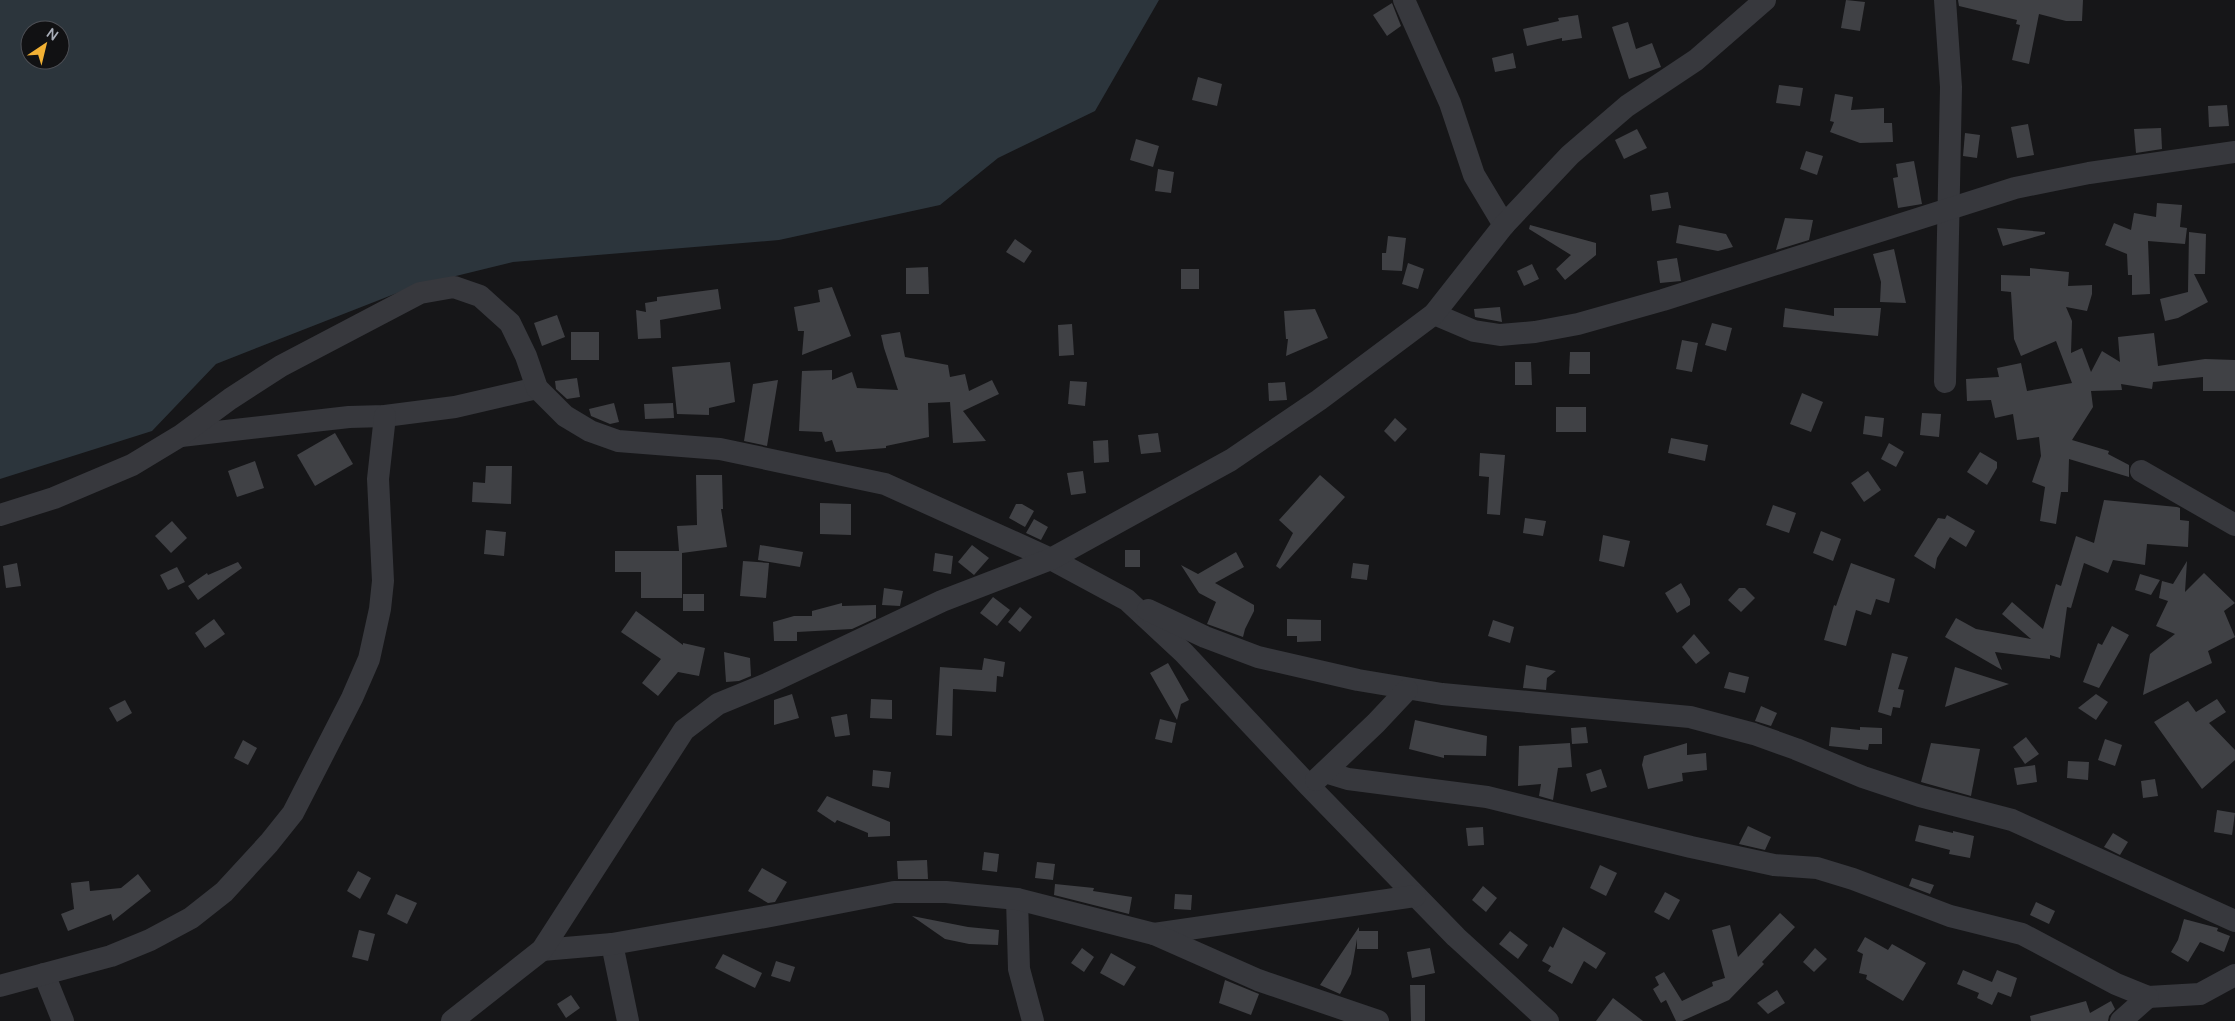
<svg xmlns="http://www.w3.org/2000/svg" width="2235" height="1021" font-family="Manrope,sans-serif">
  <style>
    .water { fill: #2c353c; fill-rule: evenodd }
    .building { fill: #404145 }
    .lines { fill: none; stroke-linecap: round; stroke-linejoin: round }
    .street { stroke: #37383d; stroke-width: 22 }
  </style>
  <rect width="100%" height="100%" fill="#161618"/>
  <path class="water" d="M0,0h1159l-64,111 -97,47 -58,47 -161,35 -266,22 -98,24 -199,78 -64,67 -152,48zM30,30h30v30h-30z"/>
  <g class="building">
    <polygon points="1846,0 1865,2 1860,31 1841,28"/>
    <polygon points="1958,0 2083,0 2082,21 2066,21 2039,14 2029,64 2012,60 2020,25 2016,24 2017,20 1959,6"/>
    <polygon points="1392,3 1401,26 1387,36 1373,15"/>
    <polygon points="1578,15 1582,38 1562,41 1562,38 1527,46 1523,29 1559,21 1558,18"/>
    <polygon points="1628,22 1636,49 1652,43 1661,67 1629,79 1612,27"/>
    <polygon points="1513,53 1516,68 1495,72 1492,58"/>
    <polygon points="1198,77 1222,84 1217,106 1192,100"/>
    <polygon points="1779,85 1803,88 1800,106 1776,103"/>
    <polygon points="1835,94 1853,97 1851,110 1884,108 1884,123 1892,123 1893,142 1860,143 1830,132 1834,122 1830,121"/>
    <polygon points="2227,105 2229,126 2209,127 2208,106"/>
    <polygon points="2028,124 2034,155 2017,158 2011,127"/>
    <polygon points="2161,128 2162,149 2136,153 2134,129"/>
    <polygon points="1637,129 1647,148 1624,159 1615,140"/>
    <polygon points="1965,133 1980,135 1977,158 1963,156"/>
    <polygon points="1136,139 1159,146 1153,167 1130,160"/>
    <polygon points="1806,151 1823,156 1817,175 1800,169"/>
    <polygon points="1914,161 1922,204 1898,208 1893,178 1898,177 1896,164"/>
    <polygon points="1158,169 1174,172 1171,193 1155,191"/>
    <polygon points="1668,192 1671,208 1652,211 1650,195"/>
    <polygon points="2157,203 2182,205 2180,227 2187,228 2185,244 2148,241 2150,294 2132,295 2132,275 2128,275 2127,254 2105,245 2114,223 2131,230 2134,213 2156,217"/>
    <polygon points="1785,218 1813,220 1809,240 1776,250"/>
    <polygon points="1530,225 1596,243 1596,255 1565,280 1556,269 1571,255 1529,229"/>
    <polygon points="1679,225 1726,234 1733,247 1718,251 1676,243"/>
    <polygon points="1997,228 2045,232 2045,234 2003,246"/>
    <polygon points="2189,232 2206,234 2205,274 2194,274 2208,302 2178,318 2165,321 2160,299 2188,292"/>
    <polygon points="1388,236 1406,238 1402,271 1382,270 1382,253 1386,253"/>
    <polygon points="1015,239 1032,251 1024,263 1006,252"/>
    <polygon points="1894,249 1906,303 1880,302 1881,282 1873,254"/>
    <polygon points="1677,258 1681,281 1660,283 1657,261"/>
    <polygon points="1408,263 1424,269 1418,289 1402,284"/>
    <polygon points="1532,264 1539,279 1524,286 1517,271"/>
    <polygon points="928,267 929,294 906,294 906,268"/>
    <polygon points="2030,268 2069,272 2068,286 2092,285 2092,294 2087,311 2066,307 2072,321 2071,353 2082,348 2091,372 2102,351 2120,362 2118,337 2154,333 2158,366 2205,359 2235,360 2235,391 2203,391 2203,377 2153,382 2152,389 2121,384 2122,390 2091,391 2093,407 2072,440 2109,451 2108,454 2129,465 2129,477 2069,459 2068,492 2061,492 2056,524 2040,521 2045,487 2032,482 2041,456 2039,437 2017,440 2013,414 1995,418 1991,400 1967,401 1966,379 1999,377 1997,368 2021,363 2027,391 2072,383 2056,341 2021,356 2014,339 2011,292 2001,291 2001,275 2030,276"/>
    <rect x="1181" y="269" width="18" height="20"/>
    <polygon points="832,287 851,336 802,355 804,331 798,331 794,307 820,302 818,290"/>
    <polygon points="718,289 721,309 660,320 661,338 638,339 636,310 646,312 645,303 657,301 657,297"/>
    <polygon points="1500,307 1502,322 1475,317 1474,309"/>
    <polygon points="1785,308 1834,316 1834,308 1881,308 1878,336 1783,327"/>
    <polygon points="1315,309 1328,338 1286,356 1288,339 1286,339 1284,311"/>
    <polygon points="557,315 565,337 542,346 534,323"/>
    <polygon points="1712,323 1732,328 1726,351 1705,345"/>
    <polygon points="1072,324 1074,355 1059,356 1058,325"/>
    <rect x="571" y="332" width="28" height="28"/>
    <polygon points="900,332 905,357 948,365 950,377 965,374 969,391 992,380 999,394 963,411 986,441 953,443 950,402 928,403 929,437 886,446 886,448 836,452 832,440 825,442 822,432 799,431 802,371 832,370 832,380 852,372 857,388 898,390 884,348 881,335"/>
    <polygon points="1682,340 1698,343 1692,372 1676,369"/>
    <polygon points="1570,352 1590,352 1590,374 1569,374"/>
    <polygon points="730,362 735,402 709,408 709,415 677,414 672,367"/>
    <polygon points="1515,362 1531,362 1532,385 1515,385"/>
    <polygon points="577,378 580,397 567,399 556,389 555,381"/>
    <polygon points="778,380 767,446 744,441 753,384"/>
    <polygon points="1070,381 1087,382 1085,406 1068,404"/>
    <polygon points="1285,382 1287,400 1269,401 1268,383"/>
    <polygon points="1802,393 1823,402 1811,432 1790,424"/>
    <polygon points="614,403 619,422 610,424 591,416 589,409"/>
    <polygon points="673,403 674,418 645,419 644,404"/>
    <rect x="1556" y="407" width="30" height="25"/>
    <polygon points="1922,413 1941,414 1939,437 1920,435"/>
    <polygon points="1865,416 1884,418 1882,437 1863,434"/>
    <polygon points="1395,418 1407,429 1395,442 1384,431"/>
    <polygon points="335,433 353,464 315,486 297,455"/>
    <polygon points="1158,433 1161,452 1141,454 1138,435"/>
    <polygon points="1671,438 1708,445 1705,461 1668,453"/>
    <polygon points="1108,440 1109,462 1094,463 1093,441"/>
    <polygon points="1889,443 1904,452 1896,467 1881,459"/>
    <polygon points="1980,452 1997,462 1997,468 1987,485 1967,472"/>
    <polygon points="1480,453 1505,455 1500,515 1487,514 1489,477 1479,476"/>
    <polygon points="255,461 264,488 237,497 228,471"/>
    <polygon points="486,466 512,466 511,504 472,502 473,482 485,483"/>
    <polygon points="1083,471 1086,493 1071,495 1067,473"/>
    <polygon points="1868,471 1881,490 1864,502 1851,483"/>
    <polygon points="696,475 722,475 723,509 721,509 727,547 682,553 682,598 641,598 641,572 615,572 615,551 679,551 677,526 697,525"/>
    <polygon points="1320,475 1345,497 1280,569 1276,566 1293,533 1279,520"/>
    <polygon points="2104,500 2177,507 2180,508 2180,520 2189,521 2188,547 2147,544 2145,565 2113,560 2108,573 2084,563 2071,608 2067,607 2060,658 2050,655 2050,659 1995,652 2002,670 1945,637 1956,618 1976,629 2031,639 2002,614 2012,602 2043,629 2056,584 2061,586 2076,536 2094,543"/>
    <polygon points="820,503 851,504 851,535 820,534"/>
    <polygon points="1016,504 1022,504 1034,511 1025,527 1009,518"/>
    <polygon points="1773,505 1796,513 1789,533 1766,525"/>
    <polygon points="1947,515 1975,531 1966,547 1950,537 1937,558 1935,569 1914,556 1938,518 1945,519"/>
    <polygon points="1525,518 1546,521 1543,536 1523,533"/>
    <polygon points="1034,519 1048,527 1041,540 1026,533"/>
    <polygon points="172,521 187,538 171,553 155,536"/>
    <polygon points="486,530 506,532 504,556 484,554"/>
    <polygon points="1821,531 1841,539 1833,561 1813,553"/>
    <polygon points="1603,535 1630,541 1624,567 1599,561"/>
    <polygon points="760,545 803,552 800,567 758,560"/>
    <polygon points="972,545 989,558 974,575 958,562"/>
    <rect x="1125" y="550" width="15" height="17"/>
    <polygon points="1236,552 1244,567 1215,583 1254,605 1254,611 1245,629 1243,637 1207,624 1216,602 1199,593 1181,565 1198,574"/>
    <polygon points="935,553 953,556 951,574 933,571"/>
    <polygon points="743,561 769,563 766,598 740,596"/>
    <polygon points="2187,561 2185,592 2204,573 2235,603 2224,611 2235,637 2208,651 2212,663 2143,695 2150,654 2175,634 2156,626 2168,601 2159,598 2162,581 2173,584"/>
    <polygon points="238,562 242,568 198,600 188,586 207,573 208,575"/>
    <polygon points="17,563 21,586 6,588 3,566"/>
    <polygon points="1353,563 1369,565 1367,580 1351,578"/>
    <polygon points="1851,563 1895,579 1889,603 1876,599 1871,615 1856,610 1846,646 1824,640 1834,605 1836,606"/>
    <polygon points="177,567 185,582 168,590 160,575"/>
    <polygon points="2140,574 2160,580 2151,595 2135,590"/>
    <polygon points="1681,583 1690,599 1690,605 1677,613 1665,593"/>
    <polygon points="884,588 903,591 900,606 882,605"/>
    <polygon points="1739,588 1745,588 1755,598 1741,612 1728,600"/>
    <rect x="683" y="594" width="21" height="17"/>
    <polygon points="993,597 1010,610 997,626 980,613"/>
    <polygon points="842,603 842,606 876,605 876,618 852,629 797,632 797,641 774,641 773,622 794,616 812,616 812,611"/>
    <polygon points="1020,607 1032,617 1020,632 1008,622"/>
    <polygon points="636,611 683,645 683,643 705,648 699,676 678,672 658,696 642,683 661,659 621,632"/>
    <polygon points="214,619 225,634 205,648 195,633"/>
    <polygon points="1287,619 1321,620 1321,641 1297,642 1297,636 1287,636"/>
    <polygon points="1493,620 1514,627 1510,643 1488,636"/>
    <polygon points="2112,626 2129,635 2099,688 2083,682 2098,643 2102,645"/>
    <polygon points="1694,634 1710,653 1696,664 1682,647"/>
    <polygon points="724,652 750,658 751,676 739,681 726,682"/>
    <polygon points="1892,653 1908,657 1898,689 1904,690 1900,708 1893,707 1891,716 1878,712"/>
    <polygon points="984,658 1005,662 1003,677 997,676 996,692 953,689 952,736 936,735 940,667 982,670"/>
    <polygon points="1168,663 1189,700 1181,704 1177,720 1150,673"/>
    <polygon points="1526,665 1556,671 1547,678 1546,690 1523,688"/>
    <polygon points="1955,667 2009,684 1945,707"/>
    <polygon points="1729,672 1749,677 1745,693 1724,688"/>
    <polygon points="792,694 799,718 774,725 774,700"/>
    <polygon points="2096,694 2108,702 2096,720 2078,708"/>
    <polygon points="871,699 892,700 892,719 870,718"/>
    <polygon points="2217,699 2226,712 2209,723 2235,750 2235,760 2202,789 2154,722 2188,701 2196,712"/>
    <polygon points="125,700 132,713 117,722 109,708"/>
    <polygon points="1761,706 1777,713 1771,726 1755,721"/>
    <polygon points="847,714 850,735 835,737 831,717"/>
    <polygon points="1160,719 1176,723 1172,743 1155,739"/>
    <polygon points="1415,720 1487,736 1486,756 1444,755 1444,758 1409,749"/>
    <polygon points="1586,727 1588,743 1572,744 1571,728"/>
    <polygon points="1831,727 1860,730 1860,727 1882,728 1882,744 1869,744 1868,750 1829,746"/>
    <polygon points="2026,737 2039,754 2025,764 2013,747"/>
    <polygon points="2105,739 2122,745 2115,766 2098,760"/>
    <polygon points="243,740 257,748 248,765 234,758"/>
    <polygon points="1570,743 1572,767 1558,768 1553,800 1539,796 1541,784 1518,786 1519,746"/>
    <polygon points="1687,743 1687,755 1706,753 1707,770 1682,773 1683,781 1648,789 1642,765 1644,756"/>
    <polygon points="1931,743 1980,749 1971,796 1921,782"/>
    <polygon points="2068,761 2089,762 2088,780 2067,778"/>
    <polygon points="2035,765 2037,782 2017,785 2014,768"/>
    <polygon points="1601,769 1607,787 1591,792 1586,774"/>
    <polygon points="873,770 891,772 889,788 872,786"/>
    <polygon points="2155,779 2158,796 2143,798 2141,781"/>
    <polygon points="827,796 890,822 890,836 868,837 868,833 837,820 835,823 817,811"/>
    <polygon points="2217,810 2235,813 2232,835 2214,832"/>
    <polygon points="1919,825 1953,833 1953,831 1974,836 1970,858 1949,854 1950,850 1915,841"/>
    <polygon points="1748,826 1771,837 1765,850 1739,844"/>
    <polygon points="1483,827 1484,845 1468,846 1466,828"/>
    <polygon points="2113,833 2128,842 2120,855 2104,847"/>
    <polygon points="984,852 999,854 997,872 982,870"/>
    <polygon points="927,860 928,879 898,879 897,861"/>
    <polygon points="1037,862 1055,864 1053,880 1035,878"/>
    <polygon points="1600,865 1617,873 1606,896 1590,888"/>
    <polygon points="762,868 787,882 775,902 768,903 748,891"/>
    <polygon points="358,871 371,878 360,899 347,891"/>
    <polygon points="138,874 151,891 113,921 111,914 68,931 61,914 74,909 71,883 89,881 90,891 121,888"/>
    <polygon points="1912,878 1934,885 1930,894 1909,886"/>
    <polygon points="1055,884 1094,888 1093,891 1132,897 1129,914 1054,895"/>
    <polygon points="1483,886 1497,898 1486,912 1472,900"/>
    <polygon points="1665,892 1680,900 1669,920 1654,912"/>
    <polygon points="396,894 417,903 407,924 387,914"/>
    <polygon points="1175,894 1192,895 1191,910 1174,909"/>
    <polygon points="2036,902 2055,911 2049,924 2030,915"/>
    <polygon points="1780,913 1795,927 1762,962 1764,964 1729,1000 1682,1021 1676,1021 1666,1000 1661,1003 1653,989 1659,985 1655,977 1664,972 1682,1001 1713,986 1712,982 1725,978 1712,930 1730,925 1738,957"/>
    <polygon points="912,916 968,927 999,930 998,945 969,944 945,939"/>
    <polygon points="2184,919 2218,928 2217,931 2230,936 2224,952 2200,942 2188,962 2171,952 2178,940"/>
    <polygon points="1359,927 1359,931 1378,931 1378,949 1357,949 1357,939 1351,974 1340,994 1320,985"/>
    <polygon points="1563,927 1606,953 1596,969 1584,961 1572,984 1548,971 1551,966 1542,961 1550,946 1553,948"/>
    <polygon points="359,930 375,934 368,961 352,957"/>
    <polygon points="1510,931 1528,945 1518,959 1499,944"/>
    <polygon points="1865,937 1888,950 1892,944 1926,963 1903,1001 1866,979 1867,975 1859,973 1863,954 1857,951"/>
    <polygon points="1082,948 1094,957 1084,972 1071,963"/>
    <polygon points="1430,948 1435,973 1412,978 1407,952"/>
    <polygon points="1815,948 1827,959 1814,972 1803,962"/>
    <polygon points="1111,953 1136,967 1124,986 1100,973"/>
    <polygon points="723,954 762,973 755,988 715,968"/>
    <polygon points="776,961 795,967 790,982 771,976"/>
    <polygon points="1963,970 1992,982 1997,970 2017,978 2011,997 1998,992 1992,1005 1977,998 1979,993 1957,984"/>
    <polygon points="1225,980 1259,994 1251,1015 1219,1003"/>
    <polygon points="1410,985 1425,985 1425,1021 1411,1021"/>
    <polygon points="1777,990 1785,1003 1768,1014 1757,1003"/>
    <polygon points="571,995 580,1008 566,1018 557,1004"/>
    <polygon points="1613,998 1643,1021 1596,1021"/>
    <polygon points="2086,1001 2090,1013 2111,1001 2115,1009 2109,1016 2108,1021 2031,1021 2030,1016"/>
  </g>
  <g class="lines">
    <g class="street">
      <polyline points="1404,0 1450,103 1474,175 1504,225"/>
      <polyline points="1945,0 1951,87 1945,382"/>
      <polyline points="1434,314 1474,331 1500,335 1535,332 1578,324 1663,300 2015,188 2089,173 2235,152"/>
      <polyline points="181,436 349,417 385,416 455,407 537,388"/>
      <polyline points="2141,471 2235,525"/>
      <polyline points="0,515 54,498 132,465 180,436 230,399 281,366 420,293 454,287 480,296 510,323 526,356 537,388 565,416 590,431 618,441 720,449 885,484 1051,559 1127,600 1184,653 1309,786 1456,937 1548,1021"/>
      <polyline points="1148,610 1205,637 1258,657 1358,680 1442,694 1690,717 1754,734 1796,749 1863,777 1920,796 2012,820 2235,921"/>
      <polyline points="1325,772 1348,779 1487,797 1691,847 1774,865 1817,868 1853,879 1950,916 2022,934 2116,984 2148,997 2200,994 2235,975"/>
      <polyline points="1316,780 1376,723 1407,690"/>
      <polyline points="1017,899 1019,969 1033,1021"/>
      <polyline points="1154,934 1415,896"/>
      <polyline points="612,944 628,1021"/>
      <polyline points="542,950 612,944 776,915 894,892 946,892 1017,899 1154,934 1258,980 1378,1021"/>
      <polyline points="44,974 63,1021"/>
      <polyline points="0,986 111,956 150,940 191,918 224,892 269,843 293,813 352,698 369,659 380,609 383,581 378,479 385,416"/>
      <polyline points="452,1021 542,950 684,730 718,704 769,683 942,601 1051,559 1231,460 1319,400 1434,314 1504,225 1570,155 1627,106 1696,60 1765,0"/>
      <polyline points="2121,1021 2148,997"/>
    </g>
  </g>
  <g transform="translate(45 45) rotate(35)"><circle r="24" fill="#111113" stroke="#4d4f55"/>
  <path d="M0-4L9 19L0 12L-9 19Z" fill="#f2b134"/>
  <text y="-8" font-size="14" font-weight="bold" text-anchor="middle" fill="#a8adb8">N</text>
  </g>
</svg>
